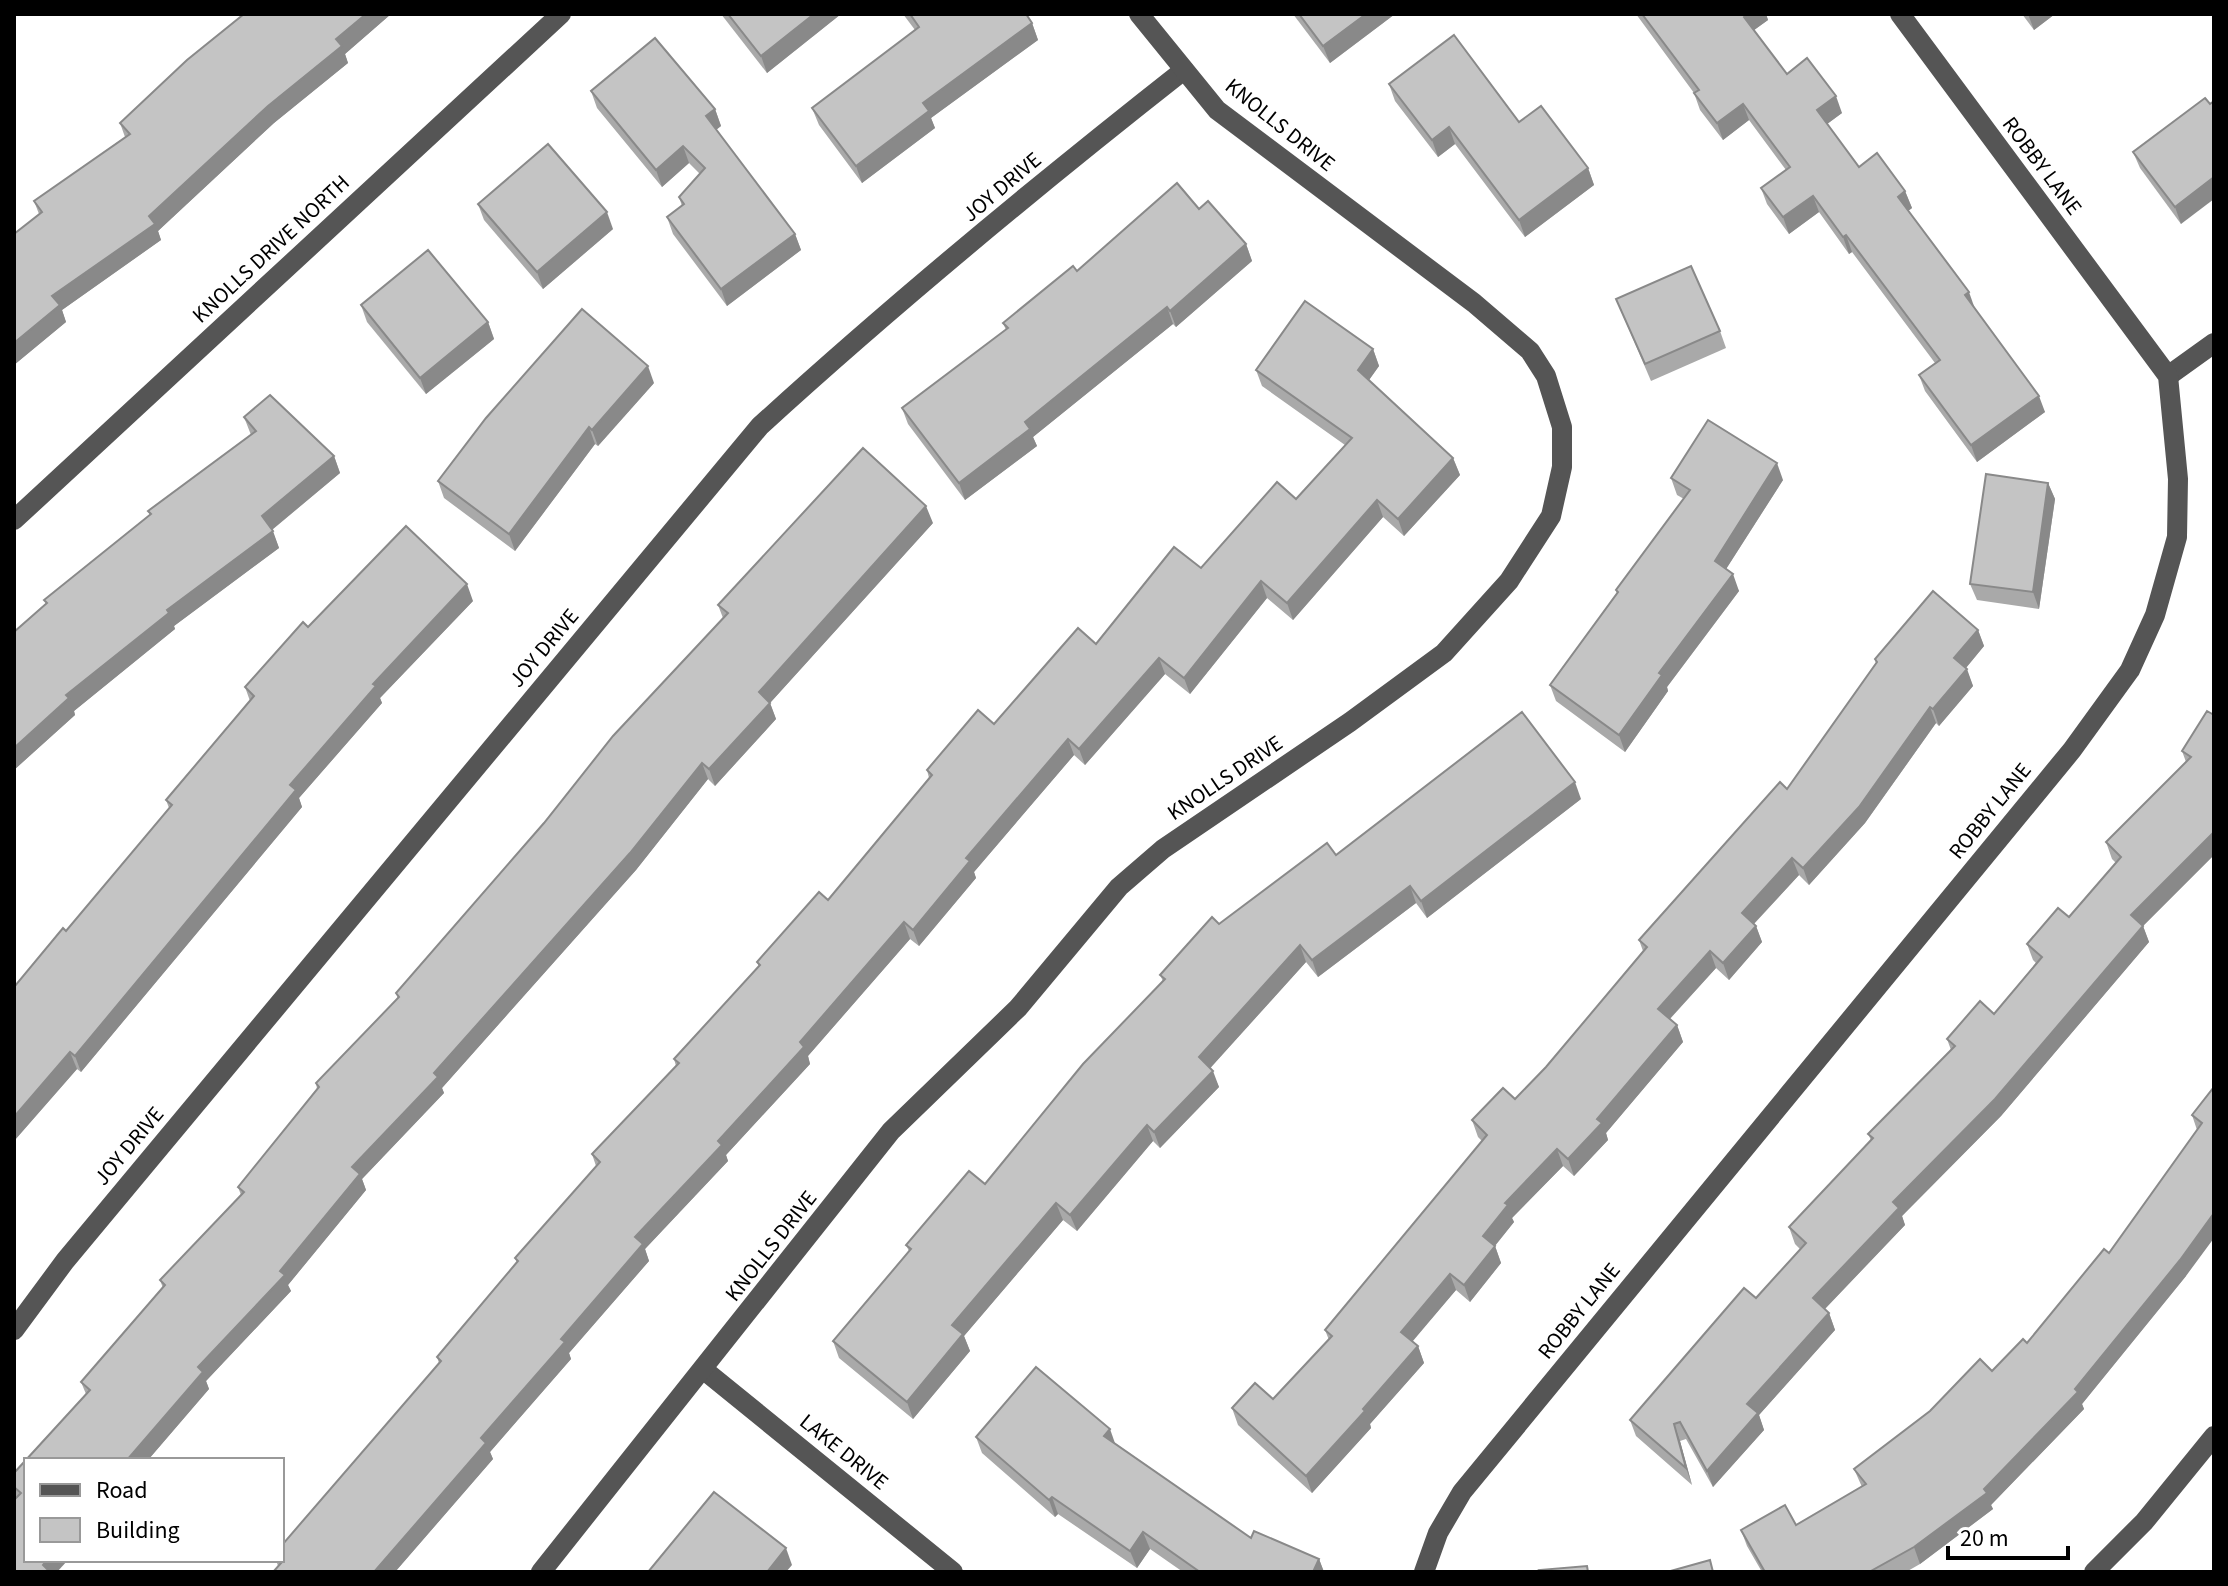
<svg xmlns="http://www.w3.org/2000/svg" width="2228" height="1586" font-family="'Source Sans 3',sans-serif">
  <style>
    .lines { fill: none; stroke-linecap: round; stroke-linejoin: round }
    .minor { stroke: #555; stroke-width: 20 }
    .wall { fill: #a9a9a9 }
    .shaded-wall { fill: #898989 }
    .building { fill: #c4c4c4; stroke: #898989; stroke-width: 2 }
    .labels { text-anchor: middle; dominant-baseline: central; stroke-width: 8; stroke-linejoin: round; paint-order: stroke }
    .street-label { font-size: 22px; fill: #000; stroke: #fff }
  </style>
  <rect width="100%" height="100%" fill="#fff"/>
  <g class="lines">
    <g class="minor">
      <polyline points="2168,376 2214,343"/>
      <polyline points="14,520 561,14"/>
      <path d="M14,1330l51,-69 695,-835c136,-124 279,-242 424,-356"/>
      <polyline points="704,1370 953,1572"/>
      <polyline points="541,1572 891,1131 1018,1008 1119,887 1163,849 1350,722 1444,653 1509,581 1551,516 1562,467 1562,427 1546,376 1530,351 1474,303 1217,110 1139,14"/>
      <polyline points="1424,1572 1438,1533 1462,1492 2072,750 2130,670 2155,615 2177,537 2178,479 2168,376 1900,14"/>
      <polyline points="2094,1572 2144,1522 2214,1436"/>
    </g>
  </g>
  <g class="wall">
    <polygon points="244,14 391,14 345,54 348,63 274,123 158,231 161,240 62,310 66,322 14,365 14,234 39,214 34,201 125,137 120,123"/>
    <polygon points="721,14 841,14 767,73"/>
    <polygon points="903,14 1026,14 1032,23 1038,40 931,118 935,128 862,183 819,125 812,108 915,30"/>
    <polygon points="1293,14 1395,14 1330,63"/>
    <polygon points="1636,14 1766,14 1768,20 1754,30 1787,74 1842,113 1827,124 1859,167 1905,191 1912,208 1908,211 2045,412 1977,462 1925,391 1919,375 1935,363 1852,252 1849,254 1819,212 1789,234 1767,204 1761,188 1786,170 1749,120 1723,140 1700,110 1694,93"/>
    <polygon points="2022,14 2055,14 2034,30"/>
    <polygon points="1389,84 1519,122 1588,168 1594,185 1525,237 1455,144 1438,157 1395,101"/>
    <polygon points="591,91 715,109 721,126 716,130 795,234 801,250 727,306 673,234 667,217 682,206 679,197 700,174 689,163 662,187 597,108"/>
    <polygon points="2210,104 2181,224 2140,168 2133,152"/>
    <polygon points="478,204 613,229 543,289 484,220"/>
    <polygon points="1246,244 1252,261 1176,327 1173,324 1033,437 1037,446 965,500 908,424 902,408 1006,330 1003,323 1077,271"/>
    <polygon points="1616,299 1720,331 1726,348 1651,381"/>
    <polygon points="361,305 488,322 494,339 426,394 367,322"/>
    <polygon points="1373,349 1379,366 1369,380 1453,458 1460,475 1404,536 1383,517 1293,620 1267,598 1190,694 1165,674 1085,765 1074,755 974,872 976,878 919,946 910,939 808,1056 810,1064 726,1155 728,1161 645,1249 649,1261 569,1353 571,1359 490,1452 493,1459 395,1572 273,1572 278,1566 276,1560 282,1560 439,1363 437,1357 517,1263 515,1258 596,1166 592,1154 676,1066 674,1059 759,967 757,962 828,900 929,778 927,770 994,724 1096,644 1296,499 1345,445 1262,386 1256,370"/>
    <polygon points="654,383 598,446 595,444 515,551 444,498 438,481"/>
    <polygon points="244,417 334,456 340,473 272,530 279,548 174,626 175,629 74,711 75,715 14,770 14,632 46,603 44,600 150,515 148,511 251,435"/>
    <polygon points="1671,478 1783,480 1726,569 1739,591 1667,687 1668,691 1625,752 1556,701 1550,685 1617,594 1616,590 1684,499 1677,495"/>
    <polygon points="2048,483 2055,499 2039,609 1977,600 1970,584"/>
    <polygon points="933,523 770,703 776,719 715,786 708,779 636,870 442,1088 444,1093 362,1179 366,1190 288,1285 291,1291 206,1381 209,1389 148,1460 26,1460 26,1560 14,1498 14,1473 86,1394 81,1382 163,1288 160,1280 241,1195 238,1187 317,1089 316,1083 398,999 396,993 723,618 718,605"/>
    <polygon points="473,601 380,698 382,703 299,798 302,807 81,1072 77,1069 14,1141 14,987 66,931 169,808 166,800 250,701 245,687 308,627"/>
    <polygon points="1978,630 1984,646 1966,668 1973,686 1939,726 1936,723 1865,823 1809,885 1799,875 1754,924 1756,926 1762,942 1729,980 1716,968 1670,1019 1677,1025 1683,1042 1606,1133 1608,1140 1574,1176 1563,1166 1512,1218 1514,1222 1495,1246 1501,1263 1470,1302 1456,1290 1412,1341 1418,1346 1424,1363 1370,1424 1371,1428 1312,1493 1238,1425 1232,1408 1273,1399 1329,1340 1325,1330 1482,1141 1478,1137 1472,1120 1515,1099 1546,1067 1643,951 1639,940 1787,789 1876,664 1875,659"/>
    <polygon points="2214,715 2214,855 2143,926 2149,942 2001,1116 1902,1216 1905,1225 1825,1309 1829,1313 1835,1330 1759,1415 1764,1430 1713,1487 1686,1439 1680,1441 1692,1485 1636,1436 1630,1420 1756,1298 1800,1249 1795,1244 1789,1227 1871,1140 1868,1134 1951,1050 1947,1039 1994,1014 2036,963 2033,960 2027,944 2069,917 2116,863 2112,859 2106,842 2186,762 2182,751"/>
    <polygon points="1581,799 1427,918 1416,903 1318,977 1306,962 1210,1068 1219,1087 1160,1148 1153,1141 1077,1231 1063,1220 964,1336 970,1351 913,1419 839,1358 833,1341 909,1251 906,1245 985,1184 1163,981 1160,975 1219,924 1336,855"/>
    <polygon points="2214,1087 2186,1276 2082,1404 2084,1409 1991,1505 1993,1509 1920,1564 1906,1572 1762,1572 1747,1546 1741,1530 1796,1525 1862,1487 1854,1469 1992,1371 2027,1343 2109,1253 2197,1130 2192,1115"/>
    <polygon points="976,1437 1115,1443 1251,1538 1319,1559 1324,1572 1183,1572 1150,1549 1137,1568 1058,1514 1055,1517 982,1453"/>
  </g>
  <g class="shaded-wall">
    <polygon points="366,14 391,14 345,54 348,63 274,123 158,231 161,240 62,310 66,322 14,365 14,343 52,296 149,216 336,39"/>
    <polygon points="814,14 841,14 767,73 761,56"/>
    <polygon points="1366,14 1395,14 1330,63 1323,46"/>
    <polygon points="1747,14 1766,14 1768,20 1750,33 1744,17"/>
    <polygon points="2028,14 2055,14 2034,30"/>
    <polygon points="1032,23 1038,40 931,118 935,128 862,183 856,166 923,103"/>
    <polygon points="1836,96 1842,113 1823,127 1817,110"/>
    <polygon points="1743,104 1749,120 1723,140 1717,123"/>
    <polygon points="715,109 721,126 712,133 706,116"/>
    <polygon points="1449,127 1455,144 1438,157 1432,140"/>
    <polygon points="683,146 689,163 662,187 656,170"/>
    <polygon points="1588,168 1594,185 1525,237 1519,220"/>
    <polygon points="2214,177 2214,199 2181,224 2175,207"/>
    <polygon points="1905,191 1912,208 1904,214 1898,197"/>
    <polygon points="1813,196 1819,212 1789,234 1783,217"/>
    <polygon points="607,212 613,229 543,289 537,272"/>
    <polygon points="795,234 801,250 727,306 721,289"/>
    <polygon points="1846,235 1852,252 1849,254 1843,237"/>
    <polygon points="1246,244 1252,261 1176,327 1170,311"/>
    <polygon points="1969,292 1975,309 1965,295"/>
    <polygon points="1167,307 1173,324 1033,437 1037,446 965,500 959,483 1025,422"/>
    <polygon points="488,322 494,339 426,394 420,378"/>
    <polygon points="1373,349 1379,366 1364,387 1358,370"/>
    <polygon points="648,366 654,383 598,446 592,430"/>
    <polygon points="2039,396 2045,412 1977,462 1971,445"/>
    <polygon points="589,427 595,444 515,551 509,534"/>
    <polygon points="334,456 340,473 268,533 262,516"/>
    <polygon points="1453,458 1460,475 1404,536 1398,519"/>
    <polygon points="1777,463 1783,480 1721,577 1715,561"/>
    <polygon points="2048,483 2055,499 2039,609 2033,592"/>
    <polygon points="1377,500 1383,517 1293,620 1287,603"/>
    <polygon points="926,506 933,523 770,703 776,719 715,786 709,769 759,692"/>
    <polygon points="273,531 279,548 174,626 175,629 74,711 75,715 14,770 14,748 66,695 167,610"/>
    <polygon points="1733,574 1739,591 1667,687 1668,691 1625,752 1619,735 1659,673"/>
    <polygon points="1261,581 1267,598 1190,694 1184,678"/>
    <polygon points="467,584 473,601 380,698 382,703 299,798 302,807 81,1072 75,1056 290,785 373,684"/>
    <polygon points="1978,630 1984,646 1960,675 1954,658"/>
    <polygon points="1159,658 1165,674 1085,765 1079,749"/>
    <polygon points="1967,669 1973,686 1939,726 1933,709"/>
    <polygon points="1930,707 1936,723 1865,823 1809,885 1803,868"/>
    <polygon points="1068,739 1074,755 974,872 976,878 919,946 913,930 966,858"/>
    <polygon points="702,763 708,779 636,870 442,1088 444,1093 362,1179 366,1190 288,1285 291,1291 206,1381 209,1389 148,1460 127,1460 198,1367 280,1271 352,1167"/>
    <polygon points="1575,782 1581,799 1427,918 1421,901"/>
    <polygon points="2214,832 2214,855 2137,932 2131,915"/>
    <polygon points="1792,858 1799,875 1748,930 1742,913"/>
    <polygon points="1410,886 1416,903 1318,977 1312,960"/>
    <polygon points="904,922 910,939 808,1056 810,1064 726,1155 728,1161 645,1249 649,1261 569,1353 571,1359 490,1452 493,1459 395,1572 374,1572 561,1339 635,1237 718,1141 800,1042"/>
    <polygon points="1756,926 1762,942 1729,980 1723,963"/>
    <polygon points="2143,926 2149,942 2001,1116 1902,1216 1905,1225 1819,1315 1813,1298 1893,1202"/>
    <polygon points="1300,945 1306,962 1205,1074 1199,1057"/>
    <polygon points="1710,951 1716,968 1664,1025 1658,1009"/>
    <polygon points="1677,1025 1683,1042 1606,1133 1608,1140 1574,1176 1568,1159 1597,1119"/>
    <polygon points="70,1052 77,1069 14,1141 14,1117"/>
    <polygon points="1213,1071 1219,1087 1160,1148 1154,1132"/>
    <polygon points="1147,1125 1153,1141 1077,1231 1070,1215"/>
    <polygon points="1557,1149 1563,1166 1512,1218 1514,1222 1489,1253 1483,1236 1505,1203"/>
    <polygon points="1056,1203 1063,1220 964,1336 970,1351 913,1419 907,1402 952,1325"/>
    <polygon points="2214,1213 2214,1238 2186,1276 2082,1404 2084,1409 1991,1505 1993,1509 1920,1564 1914,1547 2075,1389"/>
    <polygon points="1495,1246 1501,1263 1470,1302 1464,1285"/>
    <polygon points="1450,1274 1456,1290 1407,1348 1401,1332"/>
    <polygon points="1829,1313 1835,1330 1759,1415 1764,1430 1713,1487 1707,1471 1747,1404"/>
    <polygon points="1418,1346 1424,1363 1370,1424 1371,1428 1312,1493 1306,1476"/>
    <polygon points="1674,1424 1680,1441 1692,1485 1686,1468"/>
    <polygon points="1110,1429 1116,1446 1104,1436"/>
    <polygon points="1052,1497 1058,1514 1055,1517 1049,1500"/>
    <polygon points="1143,1532 1150,1549 1137,1568 1130,1551"/>
    <polygon points="786,1548 792,1565 786,1572 767,1572"/>
    <polygon points="1319,1559 1324,1572 1313,1572"/>
    <polygon points="47,1560 68,1560 57,1572 45,1572 43,1565"/>
  </g>
  <g class="building">
    <polygon points="244,14 366,14 336,39 342,46 268,106 149,216 155,224 52,296 60,305 14,343 14,234 42,212 34,201 130,134 120,123 187,60"/>
    <polygon points="728,14 814,14 761,56"/>
    <polygon points="910,14 1026,14 1032,23 923,103 929,111 856,166 812,108 919,27"/>
    <polygon points="1299,14 1366,14 1323,46"/>
    <polygon points="1642,14 1747,14 1744,17 1787,74 1807,58 1836,96 1817,110 1859,167 1877,153 1905,191 1898,197 1969,292 1965,295 2039,396 1971,445 1919,375 1940,360 1846,235 1843,237 1813,196 1783,217 1761,188 1790,167 1743,104 1717,123 1694,93 1699,90"/>
    <polygon points="1454,35 1519,122 1541,106 1588,168 1519,220 1449,127 1432,140 1389,84"/>
    <polygon points="655,38 715,109 706,116 795,234 721,289 667,217 684,204 679,197 705,168 683,146 656,170 591,91"/>
    <polygon points="2205,98 2210,104 2214,101 2214,177 2175,207 2133,152"/>
    <polygon points="548,144 607,212 537,272 478,204"/>
    <polygon points="1177,183 1199,209 1208,201 1246,244 1170,311 1167,307 1025,422 1030,429 959,483 902,408 1008,328 1003,323 1073,266 1077,271"/>
    <polygon points="428,250 488,322 420,378 361,305"/>
    <polygon points="1691,266 1720,331 1645,364 1616,299"/>
    <polygon points="1305,301 1373,349 1358,370 1453,458 1398,519 1377,500 1287,603 1261,581 1184,678 1159,658 1079,749 1068,739 966,858 970,861 913,930 904,922 800,1042 804,1047 718,1141 722,1145 635,1237 643,1244 561,1339 565,1342 481,1438 486,1443 374,1572 273,1572 282,1562 280,1560 282,1560 282,1545 441,1361 437,1357 518,1261 515,1258 600,1162 592,1154 679,1063 674,1059 760,965 757,962 819,892 828,900 932,775 927,770 978,710 994,724 1078,628 1096,644 1174,547 1201,568 1277,482 1296,499 1352,438 1256,370"/>
    <polygon points="582,309 648,366 592,430 589,427 509,534 438,481 486,418"/>
    <polygon points="270,395 334,456 262,516 273,531 167,610 169,613 66,695 69,698 14,748 14,632 47,603 44,600 151,514 148,511 256,431 244,417"/>
    <polygon points="1708,420 1777,463 1715,561 1733,574 1659,673 1662,675 1619,735 1550,685 1618,592 1616,590 1690,490 1671,478"/>
    <polygon points="863,448 926,506 759,692 770,703 709,769 702,763 630,853 434,1073 438,1077 352,1167 360,1174 280,1271 285,1275 198,1367 203,1372 127,1460 26,1460 26,1560 47,1560 43,1565 50,1572 14,1572 14,1500 21,1493 14,1487 14,1473 90,1390 81,1382 165,1285 160,1280 244,1192 238,1187 319,1087 316,1083 399,997 396,993 544,823 613,736 728,613 718,605"/>
    <polygon points="1986,474 2048,483 2033,592 1970,584"/>
    <polygon points="406,526 467,584 373,684 376,686 290,785 296,790 75,1056 70,1052 14,1117 14,987 63,928 66,931 172,805 166,800 254,696 245,687 303,622 308,627"/>
    <polygon points="1933,591 1978,630 1954,658 1967,669 1933,709 1930,707 1859,807 1803,868 1792,858 1742,913 1756,926 1723,963 1710,951 1658,1009 1677,1025 1597,1119 1602,1123 1568,1159 1557,1149 1505,1203 1508,1205 1483,1236 1495,1246 1464,1285 1450,1274 1401,1332 1418,1346 1363,1409 1365,1411 1306,1476 1232,1408 1255,1383 1273,1399 1332,1336 1325,1330 1487,1135 1472,1120 1503,1088 1515,1099 1546,1067 1647,947 1639,940 1780,782 1787,789 1877,662 1875,659"/>
    <polygon points="2207,711 2214,715 2214,832 2131,915 2143,926 1995,1099 1893,1202 1899,1208 1813,1298 1829,1313 1747,1404 1758,1413 1707,1471 1680,1422 1674,1424 1686,1468 1630,1420 1744,1288 1756,1298 1806,1243 1789,1227 1873,1138 1868,1134 1955,1046 1947,1039 1980,1001 1994,1014 2042,957 2027,944 2058,908 2069,917 2121,857 2106,842 2191,757 2182,751"/>
    <polygon points="1522,712 1575,782 1421,901 1410,886 1312,960 1300,945 1199,1057 1213,1071 1154,1132 1147,1125 1070,1215 1056,1203 952,1325 963,1334 907,1402 833,1341 911,1249 906,1245 969,1171 985,1184 1083,1064 1165,979 1160,975 1212,917 1219,924 1327,843 1336,855"/>
    <polygon points="2214,1087 2214,1213 2180,1260 2075,1389 2078,1392 1984,1489 1987,1493 1914,1547 1869,1572 1765,1572 1741,1530 1785,1505 1796,1525 1866,1484 1854,1469 1930,1411 1980,1359 1992,1371 2023,1339 2027,1343 2104,1249 2109,1253 2202,1123 2192,1115"/>
    <polygon points="1036,1367 1110,1429 1104,1436 1251,1538 1254,1531 1319,1559 1313,1572 1200,1572 1143,1532 1130,1551 1052,1497 1049,1500 976,1437"/>
    <polygon points="714,1492 786,1548 767,1572 648,1572"/>
    <polygon points="1710,1560 1713,1572 1667,1572"/>
    <polygon points="1587,1566 1588,1572 1540,1572 1539,1570"/>
  </g>
  <g class="labels">
    <g class="street-label">
      <text transform="translate(1280 125) rotate(39)">KNOLLS DRIVE</text>
      <text transform="translate(2042 166) rotate(53)">ROBBY LANE</text>
      <text transform="translate(1002 187) rotate(-40)">JOY DRIVE</text>
      <text transform="translate(271 249) rotate(-43)">KNOLLS DRIVE NORTH</text>
      <text transform="translate(544 648) rotate(-50)">JOY DRIVE</text>
      <text transform="translate(1225 778) rotate(-34)">KNOLLS DRIVE</text>
      <text transform="translate(1990 811) rotate(-51)">ROBBY LANE</text>
      <text transform="translate(129 1146) rotate(-50)">JOY DRIVE</text>
      <text transform="translate(771 1246) rotate(-52)">KNOLLS DRIVE</text>
      <text transform="translate(1579 1311) rotate(-51)">ROBBY LANE</text>
      <text transform="translate(844 1452) rotate(39)">LAKE DRIVE</text>
    </g>
  </g>
  <rect width="2228" height="1586" fill="none" stroke="#000000" stroke-width="32"/>
  <rect x="24" y="1458" width="260" height="104" fill="#ffffff" stroke="#999999" stroke-width="2"/>
  <rect x="40" y="1484" width="40" height="12" fill="#555555" stroke="#999999" stroke-width="2"/>
  <text x="96" y="1498" font-size="24" fill="#000000">Road</text>
  <rect x="40" y="1518" width="40" height="24" fill="#c4c4c4" stroke="#999999" stroke-width="2"/>
  <text x="96" y="1538" font-size="24" fill="#000000">Building</text>
  <path d="M1948 1546v12h120v-12" fill="none" stroke="#000000" stroke-width="4"/>
  <text x="1960" y="1546" font-size="24" fill="#000000" stroke="#ffffff" stroke-width="6" paint-order="stroke">20 m</text>
</svg>
